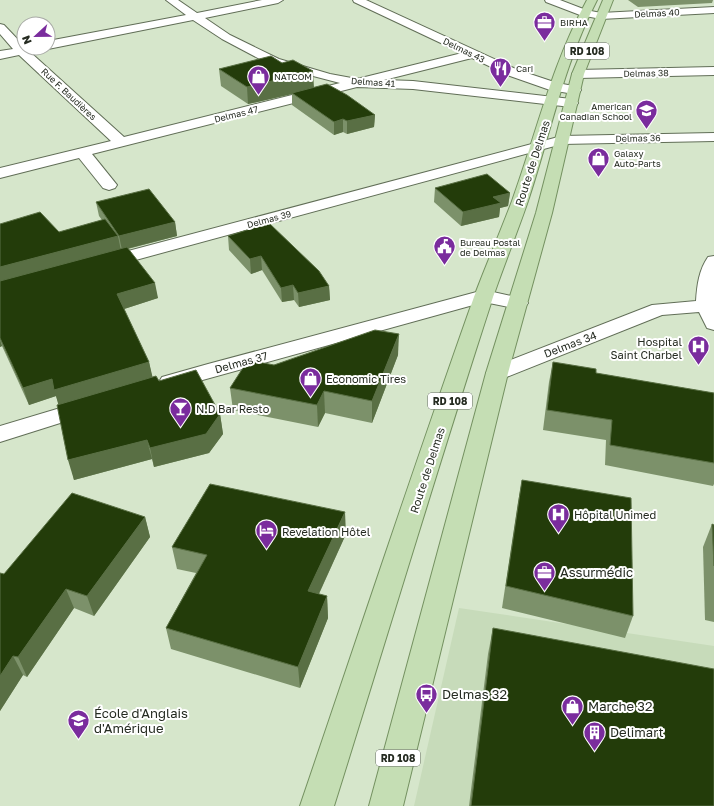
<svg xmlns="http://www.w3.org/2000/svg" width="714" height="806" font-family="'Golos Text',sans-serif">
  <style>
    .built { fill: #c7dbba }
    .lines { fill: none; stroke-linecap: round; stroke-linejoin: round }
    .street-casing { stroke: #616e57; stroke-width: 2 }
    .primary-casing { stroke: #749160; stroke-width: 2 }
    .street { fill: #fff; fill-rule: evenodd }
    .primary { fill: #c5deb4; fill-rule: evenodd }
    .wall { fill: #7c916a }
    .shaded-wall { fill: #596f44 }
    .building { fill: #233c0a; stroke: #596f44 }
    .labels { text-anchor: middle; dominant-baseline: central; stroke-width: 4; stroke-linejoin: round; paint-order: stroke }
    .far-street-label { font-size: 9px; fill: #252b21; stroke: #fff }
    .far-poi-label { font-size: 9px; fill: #252b21; stroke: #fff; text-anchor: start }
    .shield { fill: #fff; stroke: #666b64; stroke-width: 1 }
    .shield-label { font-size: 10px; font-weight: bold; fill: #252b21 }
    .street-label { font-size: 11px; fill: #252b21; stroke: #fff }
    .poi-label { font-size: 11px; fill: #252b21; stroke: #fff; text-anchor: start }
    .near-poi-label { font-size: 13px; fill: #252b21; stroke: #fff; text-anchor: start }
  </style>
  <rect width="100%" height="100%" fill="#d6e6cb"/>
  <polygon class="built" points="459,608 714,646 714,806 414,806"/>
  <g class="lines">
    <defs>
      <g id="street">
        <polygon points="166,0 178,0 197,13 262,0 283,0 278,3 205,18 230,35 279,59 330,74 357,79 462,53 354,2 353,0 366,0 518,70 557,83 579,87 581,90 579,93 574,94 550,90 510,76 472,58 384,80 413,81 571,99 576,100 578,103 576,106 571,107 413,89 357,87 92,154 117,185 115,188 109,190 103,188 79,158 0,178 0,168 111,141 19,55 0,59 0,51 13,49 0,34 0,24 4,25 24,46 24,48 40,48 38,51 30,52 124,137 340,83 271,65 222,39 193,20 48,49 46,48 48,48 48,41 186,15"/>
        <polygon points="545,0 560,0 586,10 601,13 714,7 714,13 601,19 580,15 546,2"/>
        <polygon points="714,67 714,75 578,78 574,77 572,74 574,71 578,70"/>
        <polygon points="714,133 714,141 562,144 110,267 104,268 98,267 95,263 98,259 562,136"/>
        <path d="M714,256v74l-7,-2 -8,-16 -37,3 -158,63 -7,2 -7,-2 -4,-5 4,-5 162,-63 44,-4c1,-16 3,-31 12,-44z"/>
        <polygon points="484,290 525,299 528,303 525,307 518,309 484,302 170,389 162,387 159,382 162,377 208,364"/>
        <polygon points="87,400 95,402 98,407 95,412 0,442 0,426"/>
      </g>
      <g id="primary">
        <path d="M587,0h10c-34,66 -46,132 -69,201 -11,32 -24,64 -35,96 -55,169 -106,340 -159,509h-34c58,-170 114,-340 174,-509 12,-32 26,-64 38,-96 25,-69 39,-135 75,-201z"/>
        <polygon points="603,0 613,0 584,74 552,213 508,373 403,806 369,806 486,373 536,213 572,74"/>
      </g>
    </defs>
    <use href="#street" class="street-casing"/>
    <use href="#primary" class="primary-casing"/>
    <use href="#street" class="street"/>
    <use href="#primary" class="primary"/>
  </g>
  <g class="wall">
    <polygon points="628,0 713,0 712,3 638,7"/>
    <polygon points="219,69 314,87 375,115 374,127 347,134 343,132 334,135 292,105 292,94 248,104 221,86"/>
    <polygon points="435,188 510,193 508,206 500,208 499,217 461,226 434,202"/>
    <polygon points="96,202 175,222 177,236 128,249 158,298 124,309 149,362 152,377 159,381 220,414 223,434 209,453 154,467 152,459 74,480 59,405 56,396 29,405 2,346 0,347 0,224 59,232 102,220 99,216"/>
    <polygon points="228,236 329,286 330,300 299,307 294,300 282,302 262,270 251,274 229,250"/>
    <polygon points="398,355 372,423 325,413 318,427 233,410 230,388 274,365"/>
    <polygon points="553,362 596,373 714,393 714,484 713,486 605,465 606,440 543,430 549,382"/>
    <polygon points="522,480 633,616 625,638 502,608 518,502"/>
    <polygon points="145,517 150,537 94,616 74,608 27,677 23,675 0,711 4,574"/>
    <polygon points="712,524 714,525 714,622 705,620 703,547"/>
    <polygon points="346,534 319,594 327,596 328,618 300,688 171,649 166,628 196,573 177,569 172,547"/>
    <polygon points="493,628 714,806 469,806 488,654"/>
  </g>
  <g class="shaded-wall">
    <polygon points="313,71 314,88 292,93 292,94 248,104 247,87"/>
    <polygon points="375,115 374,127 347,134 347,121"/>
    <polygon points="343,119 343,132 334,135 334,122"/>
    <polygon points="510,193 508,206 500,208 499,217 461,226 463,212 493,197"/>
    <polygon points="175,222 177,236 122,250 119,236"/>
    <polygon points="118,236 121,251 0,285 0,267"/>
    <polygon points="261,256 262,270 251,274 250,259"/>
    <polygon points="155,283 158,298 121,310 117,294"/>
    <polygon points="293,285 294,300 282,302 281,288"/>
    <polygon points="329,286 330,300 299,307 298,293"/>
    <polygon points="399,334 398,355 372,423 372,401"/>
    <polygon points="0,340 2,346 0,347"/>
    <polygon points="149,362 153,379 59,407 56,396 29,405 23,388 52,379"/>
    <polygon points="324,391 325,413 318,427 317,405"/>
    <polygon points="220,414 223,434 209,453 154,467 150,448"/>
    <polygon points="147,440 152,459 74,480 68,460"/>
    <polygon points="345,512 346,534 310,613 308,591"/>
    <polygon points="145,517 150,537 94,616 87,596"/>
    <polygon points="66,589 74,608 27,677 18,657"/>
    <polygon points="327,596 328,618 300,688 298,667"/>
    <polygon points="13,656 23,675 0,711 0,676"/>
  </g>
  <g class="building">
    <polygon points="271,56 282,63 293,60 313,71 247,87 219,69"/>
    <polygon points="327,84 347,95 375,115 347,121 343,119 334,122 292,93"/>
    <polygon points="487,174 510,193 493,197 501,203 463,212 435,188"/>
    <polygon points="149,189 175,222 119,236 96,202"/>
    <polygon points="40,212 59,232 105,219 118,236 0,267 0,224"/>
    <polygon points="269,223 319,271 329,286 298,293 293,285 281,288 261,256 250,259 228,236"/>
    <polygon points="127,247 155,283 117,294 149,362 54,390 52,379 23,388 0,338 0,281"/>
    <polygon points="375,330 399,334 372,401 324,391 317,405 230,388 248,360 274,365"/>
    <polygon points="553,362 596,369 596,373 714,393 714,463 610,445 612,420 547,410"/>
    <polygon points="196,370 220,414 206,434 150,448 147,440 68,460 57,405 156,376 159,381"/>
    <polygon points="522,480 631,498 633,616 506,586"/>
    <polygon points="210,484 345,512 308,591 327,596 298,667 166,628 207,555 172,547"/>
    <polygon points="72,493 145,517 87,596 66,589 18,657 13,656 0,676 0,573 4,574"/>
    <polygon points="712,524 714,525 714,566"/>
    <polygon points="493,628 714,669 714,806 471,806"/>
  </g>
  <defs>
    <symbol id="office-pin" viewBox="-11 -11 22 30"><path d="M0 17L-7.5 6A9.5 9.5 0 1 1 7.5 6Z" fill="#7a2c9d" stroke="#fff"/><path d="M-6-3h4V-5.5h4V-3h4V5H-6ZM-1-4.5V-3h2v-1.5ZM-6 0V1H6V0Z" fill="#fff"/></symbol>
    <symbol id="restaurant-pin" viewBox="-11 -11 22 30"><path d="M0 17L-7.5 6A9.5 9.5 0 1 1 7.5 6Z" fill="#7a2c9d" stroke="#fff"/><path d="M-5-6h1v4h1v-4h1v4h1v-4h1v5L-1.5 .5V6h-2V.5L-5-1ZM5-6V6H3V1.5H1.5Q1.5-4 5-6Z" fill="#fff"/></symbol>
    <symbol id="shop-pin" viewBox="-11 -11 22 30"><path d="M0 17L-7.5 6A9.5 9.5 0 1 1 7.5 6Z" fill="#7a2c9d" stroke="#fff"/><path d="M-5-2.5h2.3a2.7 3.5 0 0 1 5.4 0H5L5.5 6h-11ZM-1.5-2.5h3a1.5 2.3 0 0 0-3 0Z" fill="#fff"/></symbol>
    <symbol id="school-pin" viewBox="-11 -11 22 30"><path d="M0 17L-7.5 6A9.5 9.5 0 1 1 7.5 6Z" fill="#7a2c9d" stroke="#fff"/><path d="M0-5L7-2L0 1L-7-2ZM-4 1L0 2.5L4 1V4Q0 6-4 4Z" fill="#fff"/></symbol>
    <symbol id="civic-pin" viewBox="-11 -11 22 30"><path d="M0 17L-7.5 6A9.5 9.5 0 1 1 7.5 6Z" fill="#7a2c9d" stroke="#fff"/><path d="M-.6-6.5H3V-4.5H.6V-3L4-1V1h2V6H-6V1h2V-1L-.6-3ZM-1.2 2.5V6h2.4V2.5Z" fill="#fff"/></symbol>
    <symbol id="hospital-pin" viewBox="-11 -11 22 30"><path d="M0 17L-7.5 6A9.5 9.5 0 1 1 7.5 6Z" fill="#7a2c9d" stroke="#fff"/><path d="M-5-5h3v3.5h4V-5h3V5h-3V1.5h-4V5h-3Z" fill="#fff"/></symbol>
    <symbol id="bar-pin" viewBox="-11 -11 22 30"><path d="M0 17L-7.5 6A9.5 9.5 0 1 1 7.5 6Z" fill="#7a2c9d" stroke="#fff"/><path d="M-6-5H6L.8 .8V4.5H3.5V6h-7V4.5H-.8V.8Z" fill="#fff"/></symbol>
    <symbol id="hotel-pin" viewBox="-11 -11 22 30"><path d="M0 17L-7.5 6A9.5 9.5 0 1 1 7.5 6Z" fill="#7a2c9d" stroke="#fff"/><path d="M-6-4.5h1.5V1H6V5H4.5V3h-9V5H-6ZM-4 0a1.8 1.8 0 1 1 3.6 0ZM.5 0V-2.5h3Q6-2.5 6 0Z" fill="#fff"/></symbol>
    <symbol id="bus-pin" viewBox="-11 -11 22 30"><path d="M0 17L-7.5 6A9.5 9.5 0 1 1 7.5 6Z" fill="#7a2c9d" stroke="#fff"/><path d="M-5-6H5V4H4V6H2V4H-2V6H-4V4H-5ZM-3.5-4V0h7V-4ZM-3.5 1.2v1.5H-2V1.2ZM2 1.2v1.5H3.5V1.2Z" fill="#fff"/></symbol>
    <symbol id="building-pin" viewBox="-11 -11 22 30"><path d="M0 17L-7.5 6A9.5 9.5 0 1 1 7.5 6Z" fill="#7a2c9d" stroke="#fff"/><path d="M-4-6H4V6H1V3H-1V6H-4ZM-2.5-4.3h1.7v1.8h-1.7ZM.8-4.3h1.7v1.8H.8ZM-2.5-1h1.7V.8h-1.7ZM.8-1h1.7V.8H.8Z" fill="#fff"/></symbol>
  </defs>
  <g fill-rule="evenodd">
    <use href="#office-pin" x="532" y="10" width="25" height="34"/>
    <use href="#restaurant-pin" x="488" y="56" width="25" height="34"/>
    <use href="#shop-pin" x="246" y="64" width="25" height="34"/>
    <use href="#school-pin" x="634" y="98" width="25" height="34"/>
    <use href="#shop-pin" x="586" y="146" width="25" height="34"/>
    <use href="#civic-pin" x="432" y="234" width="25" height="34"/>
    <use href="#hospital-pin" x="686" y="334" width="25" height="34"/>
    <use href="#shop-pin" x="298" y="366" width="25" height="34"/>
    <use href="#bar-pin" x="168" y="396" width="25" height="34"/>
    <use href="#hospital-pin" x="546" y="502" width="25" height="34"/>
    <use href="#hotel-pin" x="254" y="518" width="25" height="34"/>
    <use href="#office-pin" x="532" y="560" width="25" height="34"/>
    <use href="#bus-pin" x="414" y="682" width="25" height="34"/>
    <use href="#shop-pin" x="560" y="694" width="25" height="34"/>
    <use href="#school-pin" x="66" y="708" width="25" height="34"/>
    <use href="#building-pin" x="582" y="720" width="25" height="34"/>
  </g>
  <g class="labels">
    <g class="far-street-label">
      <text transform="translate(657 13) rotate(-3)">Delmas 40</text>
      <text transform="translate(464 50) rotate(26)">Delmas 43</text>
      <text transform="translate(646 73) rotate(-1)">Delmas 38</text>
      <text transform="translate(373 82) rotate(4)">Delmas 41</text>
      <text transform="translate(69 94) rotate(43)">Rue F. Baudières</text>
      <text transform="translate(236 114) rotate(-14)">Delmas 47</text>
      <text transform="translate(638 138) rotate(-1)">Delmas 36</text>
      <text transform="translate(269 219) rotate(-15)">Delmas 39</text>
    </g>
    <g class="far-poi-label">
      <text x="560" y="22">BIRHA</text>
      <text x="516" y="68">Cari</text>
      <text x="274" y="76">NATCOM</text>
      <text x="632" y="106" text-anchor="end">American<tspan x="632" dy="10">Canadian School</tspan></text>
      <text x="614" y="153">Galaxy<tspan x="614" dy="10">Auto-Parts</tspan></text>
      <text x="460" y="242">Bureau Postal<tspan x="460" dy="10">de Delmas</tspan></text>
    </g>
    <g class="shield">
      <rect x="565" y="43" width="44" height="16" rx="3"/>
      <rect x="428" y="393" width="44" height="16" rx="3"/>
      <rect x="376" y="750" width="44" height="16" rx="3"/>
    </g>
    <g class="shield-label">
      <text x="587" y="51">RD 108</text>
      <text x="450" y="401">RD 108</text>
      <text x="398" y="758">RD 108</text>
    </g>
    <g class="street-label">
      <text transform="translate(532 163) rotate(-72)">Route de Delmas</text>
      <text transform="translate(570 344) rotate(-21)">Delmas 34</text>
      <text transform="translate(241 362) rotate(-15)">Delmas 37</text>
      <text transform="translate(427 470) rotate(-72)">Route de Delmas</text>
    </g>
    <g class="poi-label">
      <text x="682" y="341" text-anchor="end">Hospital<tspan x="682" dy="13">Saint Charbel</tspan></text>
      <text x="326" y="378">Economic Tires</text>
      <text x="196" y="408">N.D Bar Resto</text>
      <text x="574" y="514">Hôpital Unimed</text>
      <text x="282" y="531">Revelation Hôtel</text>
    </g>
    <g class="near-poi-label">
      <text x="560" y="572">Assurmédic</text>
      <text x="442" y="694">Delmas 32</text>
      <text x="588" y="706">Marche 32</text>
      <text x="94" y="713">École d'Anglais<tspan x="94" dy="15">d'Amérique</tspan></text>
      <text x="610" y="732">Delimart</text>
    </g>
  </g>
  <g transform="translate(36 36) rotate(248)"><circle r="19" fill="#ffffff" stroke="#a8aaa6"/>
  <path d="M0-3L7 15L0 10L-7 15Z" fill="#7a2c9d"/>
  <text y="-6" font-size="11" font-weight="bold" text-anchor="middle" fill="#252b21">N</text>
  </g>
</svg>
